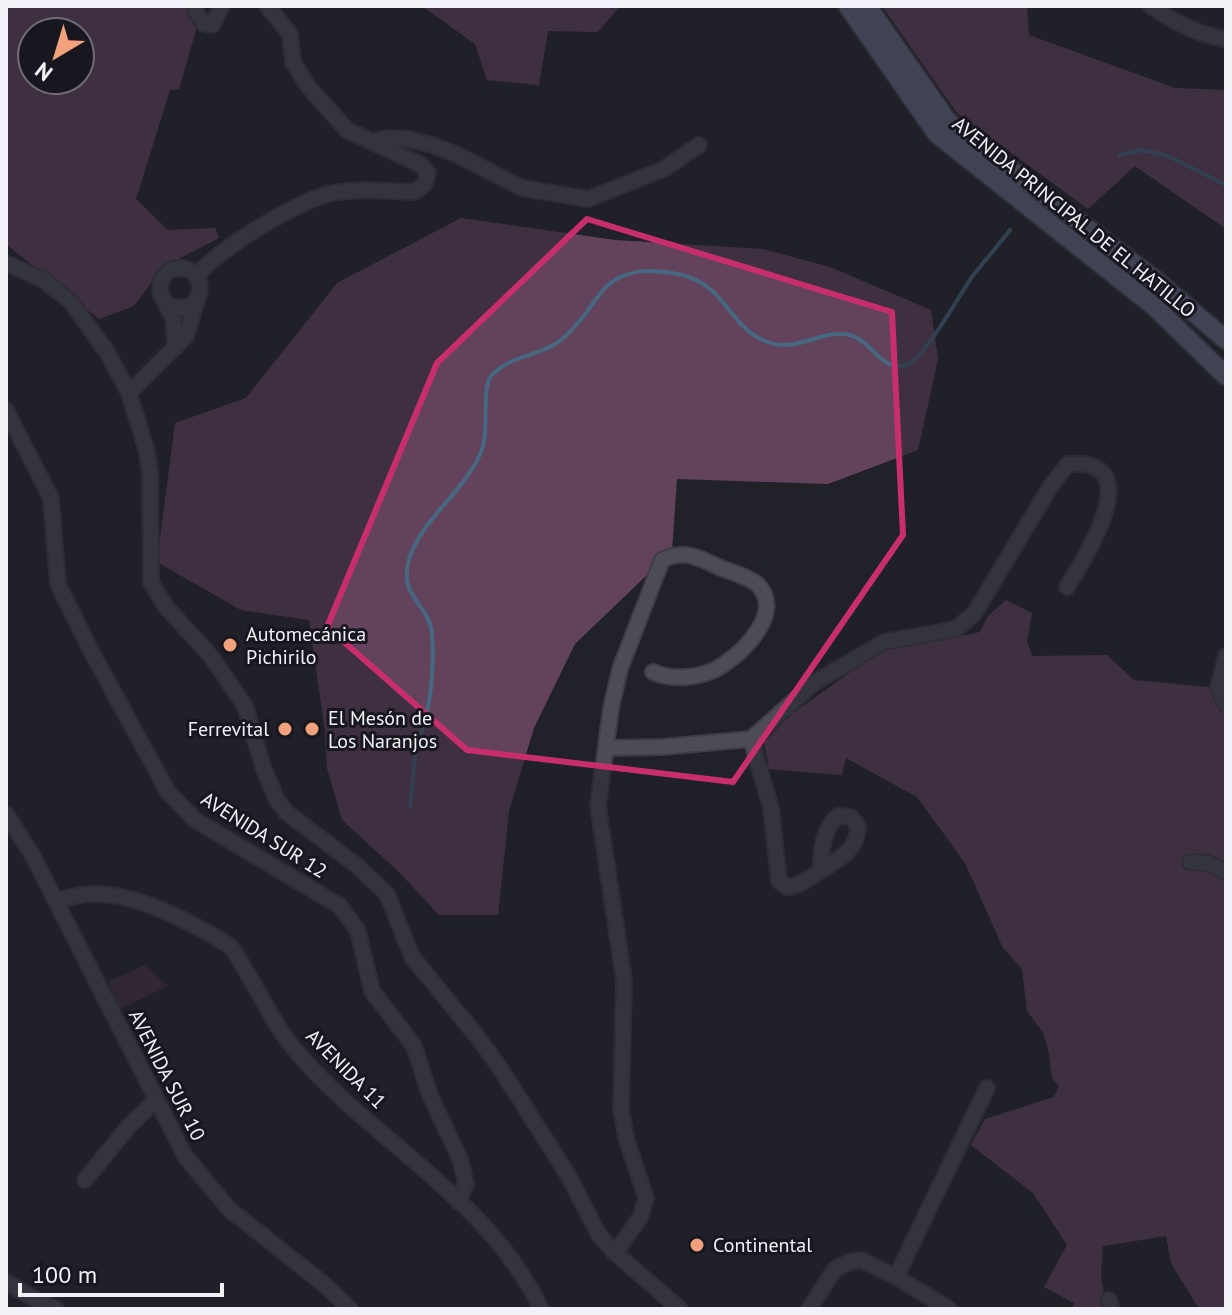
<svg xmlns="http://www.w3.org/2000/svg" width="1232" height="1315" font-family="'PT Sans',sans-serif">
  <style>
    .green { fill: #452f3f }
    .forest { fill: #63435b; fill-rule: evenodd }
    .lines { fill: none; stroke-linecap: round; stroke-linejoin: round }
    .stream { stroke: #476881; stroke-width: 4 }
    .minor-casing { stroke: #3e3d44; stroke-width: 18 }
    .secondary-casing { stroke: #3e3d44; stroke-width: 22 }
    .minor { stroke: #4d4c56; stroke-width: 14 }
    .secondary { stroke: #656d88; stroke-width: 18 }
    .marked { fill: none; stroke: #c72e6b; stroke-width: 6; stroke-linejoin: round }
    .poi-dot { fill: #f1a17c; stroke: #18171f; stroke-width: 3 }
    .labels { text-anchor: middle; dominant-baseline: central; stroke-width: 6; stroke-linejoin: round; paint-order: stroke }
    .street-label { font-size: 20px; fill: #f1f1f7; stroke: #18171f }
    .poi-label { font-size: 20px; fill: #f1f1f7; stroke: #18171f; text-anchor: start }
  </style>
  <rect width="100%" height="100%" fill="#212129"/>
  <polygon class="green" points="145,965 168,986 120,1009 108,982"/>
  <g class="forest">
    <path d="M6,6h197l-24,83 -9,1 -34,109 32,31 47,-2 4,10 -56,29 -29,39 -35,13 -93,-75zM32,32h48v48h-48z"/>
    <polygon points="422,6 620,6 598,32 548,31 539,85 487,80 475,44"/>
    <polygon points="882,6 1027,6 1029,35 1175,88 1226,90 1226,229 1135,166 1088,209 957,113"/>
    <polygon points="461,218 615,240 763,249 830,267 931,310 938,359 918,450 828,484 677,479 672,551 575,644 534,728 509,811 498,915 439,915 399,872 342,820 327,768 325,731 309,620 241,610 157,562 175,423 246,398 337,283"/>
    <polygon points="1006,600 1032,613 1027,641 1032,656 1107,655 1134,680 1218,688 1226,705 1226,1309 1199,1309 1171,1263 1166,1236 1103,1246 1101,1274 1106,1309 1072,1309 1074,1303 1044,1287 1067,1245 1033,1193 971,1145 985,1119 1054,1097 1059,1086 1052,1078 1048,1048 1042,1031 1027,1011 1022,969 1003,948 965,863 917,797 846,758 842,775 769,769 764,742 793,713 887,646 923,644 980,632 988,616"/>
  </g>
  <g class="lines">
    <g class="stream">
      <polyline points="1119,155 1142,150 1168,156 1226,185"/>
      <path d="M410,807c2,-20 3,-41 7,-60 1,-8 5,-15 7,-23 8,-29 10,-61 8,-90 -2,-29 -32,-36 -24,-71 11,-43 56,-70 73,-111 9,-22 0,-63 10,-76 18,-20 43,-19 64,-32 9,-5 16,-13 22,-20 10,-11 17,-23 26,-34 21,-23 51,-21 79,-15 43,10 47,51 83,66 33,14 59,-15 88,-5 18,6 29,34 50,30 20,-3 56,-71 69,-89 12,-16 26,-31 38,-47"/>
    </g>
    <defs>
      <g id="minor">
        <polyline points="195,6 197,14 204,24 212,25 222,6"/>
        <path d="M1151,6c21,15 48,29 75,33"/>
        <polyline points="374,141 387,138 409,139 432,145 458,155 522,188 588,199 664,169 699,145"/>
        <polyline points="6,263 44,280 71,302 107,352 129,393 147,452 150,473 151,582 166,607 210,655 245,706 263,767 277,800 286,812 356,865 387,894 412,957 476,1035 500,1068 568,1175 599,1235 615,1253 680,1309"/>
        <circle cx="180" cy="288" r="20"/>
        <path d="M196,277c20,-27 104,-78 137,-84 27,-5 54,-2 81,-1l11,-8 3,-11 -7,-8 -74,-35 -40,-45 -14,-23 -3,-28 -23,-28"/>
        <polyline points="165,302 173,318 176,347"/>
        <polyline points="129,393 186,336 198,296"/>
        <polyline points="6,410 51,498 58,584 91,651 168,792 195,820 340,906 358,931 372,991 414,1046 430,1095 460,1159 466,1184 458,1201"/>
        <polyline points="1226,656 1218,688 1226,705"/>
        <path d="M751,739l20,69 8,73 9,6c14,-2 18,-7 29,-14 19,-13 40,-20 41,-47l-7,-9 -13,-1c-15,12 -17,36 -18,55"/>
        <path d="M606,748l56,-1 89,-8 63,-56 70,-41 72,-13 18,-15 76,-127 18,-23c6,0 14,-1 20,1 51,11 -7,99 -21,122"/>
        <polyline points="6,814 33,856 185,1156 229,1209 325,1285 350,1309"/>
        <polyline points="1190,862 1209,863 1226,872"/>
        <path d="M56,901c11,-3 24,-7 36,-7 43,-2 99,28 135,50 8,5 12,16 17,24 17,27 31,59 52,83 76,90 194,148 245,258"/>
        <polyline points="85,1180 129,1126 156,1100"/>
        <path d="M615,1253l26,-37 5,-18 -19,-57 -6,-32 3,-129 -26,-174 13,-98 9,-39 42,-109c22,-11 35,-3 57,7 11,5 31,10 39,18 26,27 -13,65 -35,80 -18,13 -50,16 -70,7"/>
        <polyline points="896,1277 987,1088"/>
        <polyline points="6,1282 31,1297 56,1309"/>
        <polyline points="1109,1300 1112,1309"/>
        <polyline points="809,1309 835,1269 849,1262 861,1260 896,1277 949,1309"/>
      </g>
      <g id="secondary">
        <polyline points="848,6 937,134 1155,307 1226,376"/>
        <polyline points="867,6 948,122 1158,282 1226,340"/>
      </g>
    </defs>
    <use href="#minor" class="minor-casing"/>
    <use href="#secondary" class="secondary-casing"/>
    <use href="#minor" class="minor"/>
    <use href="#secondary" class="secondary"/>
  </g>
  <path d="M0 0H1232V1315H0ZM587,219l305,93 11,223 -170,247 -266,-32 -140,-123 110,-264z" fill="#212129" fill-opacity=".55" fill-rule="evenodd"/>
  <path class="marked" d="M587,219l305,93 11,223 -170,247 -266,-32 -140,-123 110,-264z"/>
  <g class="poi-dot">
    <circle cx="230" cy="645" r="8"/>
    <circle cx="285" cy="729" r="8"/>
    <circle cx="312" cy="729" r="8"/>
    <circle cx="697" cy="1245" r="8"/>
  </g>
  <g class="labels">
    <g class="street-label">
      <text transform="translate(1074 217) rotate(39)">AVENIDA PRINCIPAL DE EL HATILLO</text>
      <text transform="translate(264 835) rotate(32)">AVENIDA SUR 12</text>
      <text transform="translate(346 1069) rotate(45)">AVENIDA 11</text>
      <text transform="translate(167 1075) rotate(63)">AVENIDA SUR 10</text>
    </g>
    <g class="poi-label">
      <text x="246" y="634">Automecánica<tspan x="246" dy="23">Pichirilo</tspan></text>
      <text x="328" y="718">El Mesón de<tspan x="328" dy="23">Los Naranjos</tspan></text>
      <text x="269" y="729" text-anchor="end">Ferrevital</text>
      <text x="713" y="1245">Continental</text>
    </g>
  </g>
  <rect width="1232" height="1315" fill="none" stroke="#f1f1f7" stroke-width="16"/>
  <g transform="translate(56 56) rotate(218)"><circle r="38" fill="#18171f" stroke="#6f6e75" stroke-width="2"/>
  <path d="M0-6L14 30L0 20L-14 30Z" fill="#f1a17c"/>
  <text y="-12" font-size="22" font-weight="bold" text-anchor="middle" fill="#f1f1f7">N</text>
  </g>
  <path d="M20 1283v12h202v-12" fill="none" stroke="#f1f1f7" stroke-width="4"/>
  <text x="32" y="1283" font-size="24" fill="#f1f1f7" stroke="#18171f" stroke-width="6" paint-order="stroke">100 m</text>
</svg>
